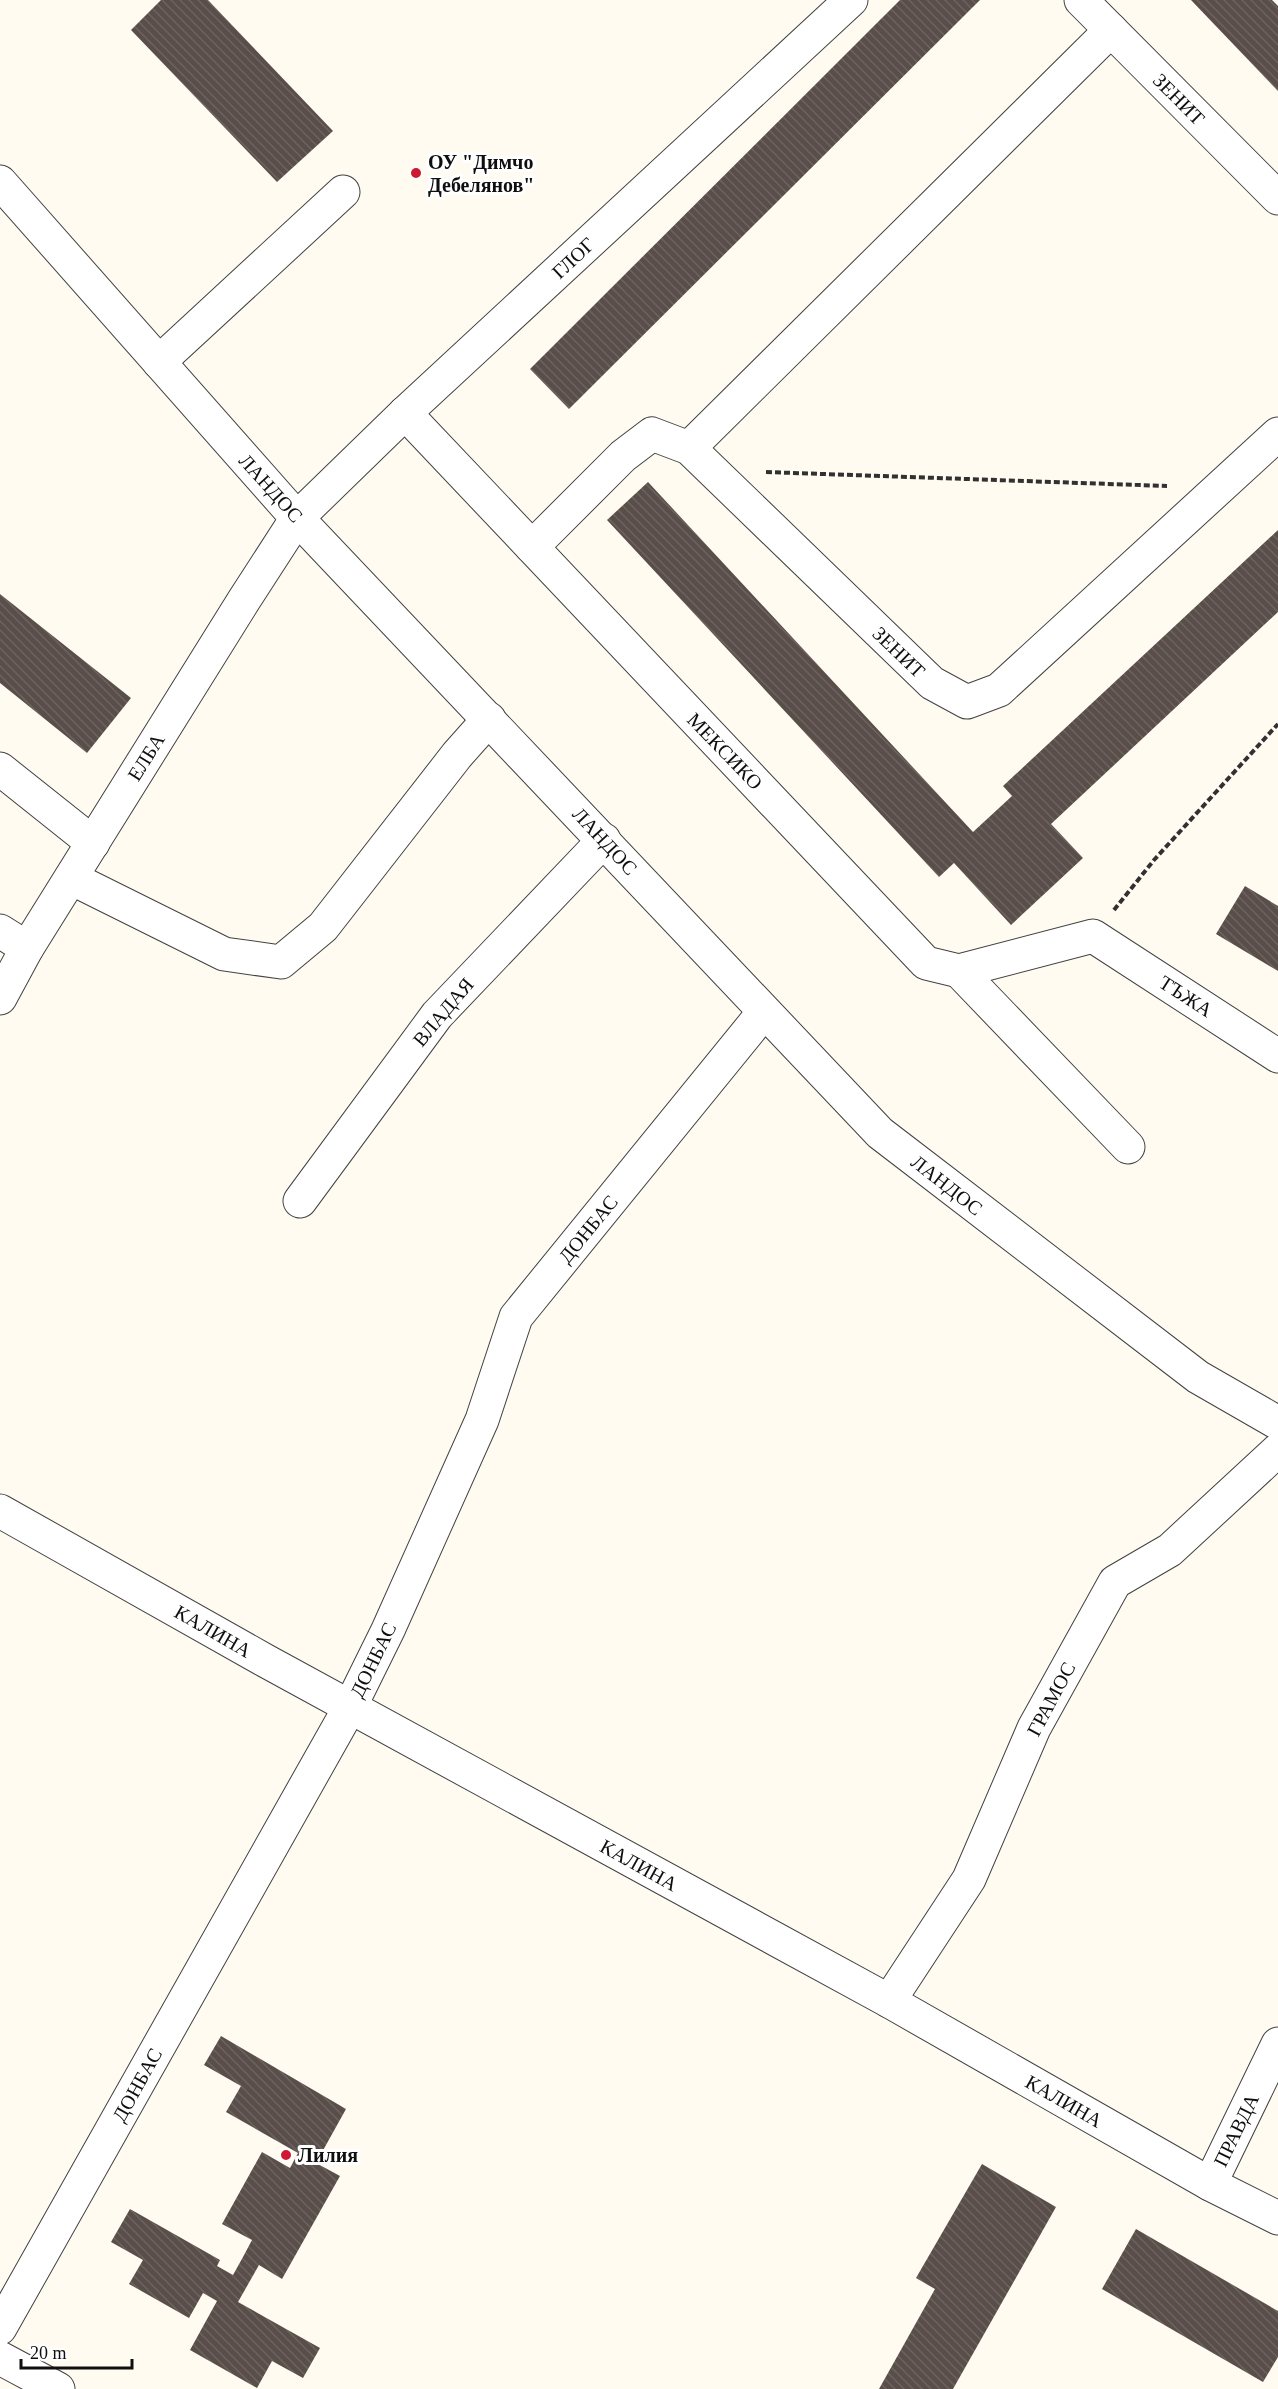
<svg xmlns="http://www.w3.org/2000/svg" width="1278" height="2389" font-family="Georgia,serif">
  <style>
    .building { fill: url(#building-back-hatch) }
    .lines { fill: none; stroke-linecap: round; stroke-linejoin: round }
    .minor-casing { stroke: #424242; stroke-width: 35 }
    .path { stroke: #313131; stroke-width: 4; stroke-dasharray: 6 3; stroke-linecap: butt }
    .minor { stroke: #fff; stroke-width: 33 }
    .poi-dot { fill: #ce1731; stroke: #fff; stroke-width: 2 }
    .labels { text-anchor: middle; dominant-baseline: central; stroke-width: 6; stroke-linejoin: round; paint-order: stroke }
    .street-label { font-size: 20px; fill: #0f0f0f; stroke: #fff }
    .poi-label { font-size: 20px; font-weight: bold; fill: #0f0f0f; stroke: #fff; text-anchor: start }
  </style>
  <defs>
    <pattern id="building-back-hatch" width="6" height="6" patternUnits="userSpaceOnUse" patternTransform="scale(1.5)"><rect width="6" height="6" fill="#594e4a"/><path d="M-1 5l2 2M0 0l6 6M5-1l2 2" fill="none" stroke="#6c6360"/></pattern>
  </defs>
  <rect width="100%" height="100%" fill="#fffbf1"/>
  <g class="building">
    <polygon points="161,0 208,0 333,131 277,182 131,30"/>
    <polygon points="900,0 980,0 569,409 530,369"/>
    <polygon points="1191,0 1272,0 1278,6 1278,91"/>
    <polygon points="648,482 973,832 1012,796 1003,786 1278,530 1278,612 1051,824 1083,858 1011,925 954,863 939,877 607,520"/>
    <polygon points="0,594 131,698 87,753 0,683"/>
    <polygon points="1245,886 1278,906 1278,971 1216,934"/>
    <polygon points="221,2036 346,2109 316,2163 340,2176 282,2279 259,2265 238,2302 320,2348 303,2378 272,2361 257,2388 190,2350 217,2301 203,2293 189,2318 129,2284 143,2260 111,2242 130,2209 220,2260 217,2266 233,2275 243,2257 252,2240 222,2224 262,2152 290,2168 298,2153 226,2112 241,2086 204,2065"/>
    <polygon points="982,2164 1056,2207 953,2389 879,2389 935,2289 916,2278"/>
    <polygon points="1136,2229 1278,2311 1278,2357 1263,2382 1102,2289"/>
  </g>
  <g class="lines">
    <defs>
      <g id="minor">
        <polyline points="1081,0 1278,198"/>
        <polyline points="0,182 297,518 880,1133 1198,1377 1278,1423"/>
        <polyline points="159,362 343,192"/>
        <polyline points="405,413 926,963 959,971 1093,936 1278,1056"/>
        <polyline points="689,448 1111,30"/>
        <polyline points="532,547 623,456 652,434 689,448 932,683 967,702 999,690 1278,434"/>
        <polyline points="0,769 93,843"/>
        <polyline points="71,878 224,954 281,962 323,927 457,755 489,719"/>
        <polyline points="0,931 27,948"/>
        <polyline points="959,971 1128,1147"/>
        <polyline points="0,998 27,948 244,600 297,518 405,413 851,0"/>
        <polyline points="300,1201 437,1015 604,840"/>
        <polyline points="0,1511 266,1661 889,2001 1210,2184 1278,2218"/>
        <polyline points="889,2001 969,1879 1034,1728 1115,1582 1170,1550 1278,1450"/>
        <polyline points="1210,2184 1278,2044"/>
        <polyline points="0,2328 350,1707 388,1630 482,1420 516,1317 764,1012"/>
        <polyline points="0,2358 58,2389"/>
      </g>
    </defs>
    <use href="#minor" class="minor-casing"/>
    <g class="path">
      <polyline points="766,472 1167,486"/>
      <polyline points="1114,910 1154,860 1278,724"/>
    </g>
    <use href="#minor" class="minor"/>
  </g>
  <g class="poi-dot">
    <circle cx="416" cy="173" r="6"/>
    <circle cx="286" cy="2155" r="6"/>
  </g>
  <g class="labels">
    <g class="street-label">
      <text transform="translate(1179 99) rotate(45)">ЗЕНИТ</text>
      <text transform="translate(573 258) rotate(-43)">ГЛОГ</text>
      <text transform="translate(271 488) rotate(48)">ЛАНДОС</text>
      <text transform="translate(899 652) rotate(44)">ЗЕНИТ</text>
      <text transform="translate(725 751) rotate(46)">МЕКСИКО</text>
      <text transform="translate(146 757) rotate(-58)">ЕЛБА</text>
      <text transform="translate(605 841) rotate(47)">ЛАНДОС</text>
      <text transform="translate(1186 996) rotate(33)">ТЪЖА</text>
      <text transform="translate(443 1012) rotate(-50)">ВЛАДАЯ</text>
      <text transform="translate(947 1185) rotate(38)">ЛАНДОС</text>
      <text transform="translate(588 1229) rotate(-51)">ДОНБАС</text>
      <text transform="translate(213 1631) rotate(30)">КАЛИНА</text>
      <text transform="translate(373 1660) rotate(-64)">ДОНБАС</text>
      <text transform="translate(1051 1699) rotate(-62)">ГРАМОС</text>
      <text transform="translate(639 1865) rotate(29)">КАЛИНА</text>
      <text transform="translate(137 2085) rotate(-61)">ДОНБАС</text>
      <text transform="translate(1064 2101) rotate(30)">КАЛИНА</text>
      <text transform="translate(1236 2130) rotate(-64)">ПРАВДА</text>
    </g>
    <g class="poi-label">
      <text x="428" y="162">ОУ "Димчо<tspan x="428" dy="23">Дебелянов"</tspan></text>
      <text x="298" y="2155">Лилия</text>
    </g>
  </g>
  <path d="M21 2359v9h111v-9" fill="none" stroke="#0f0f0f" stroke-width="3"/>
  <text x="30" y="2359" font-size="18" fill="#0f0f0f" stroke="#ffffff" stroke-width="4.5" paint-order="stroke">20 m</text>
</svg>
